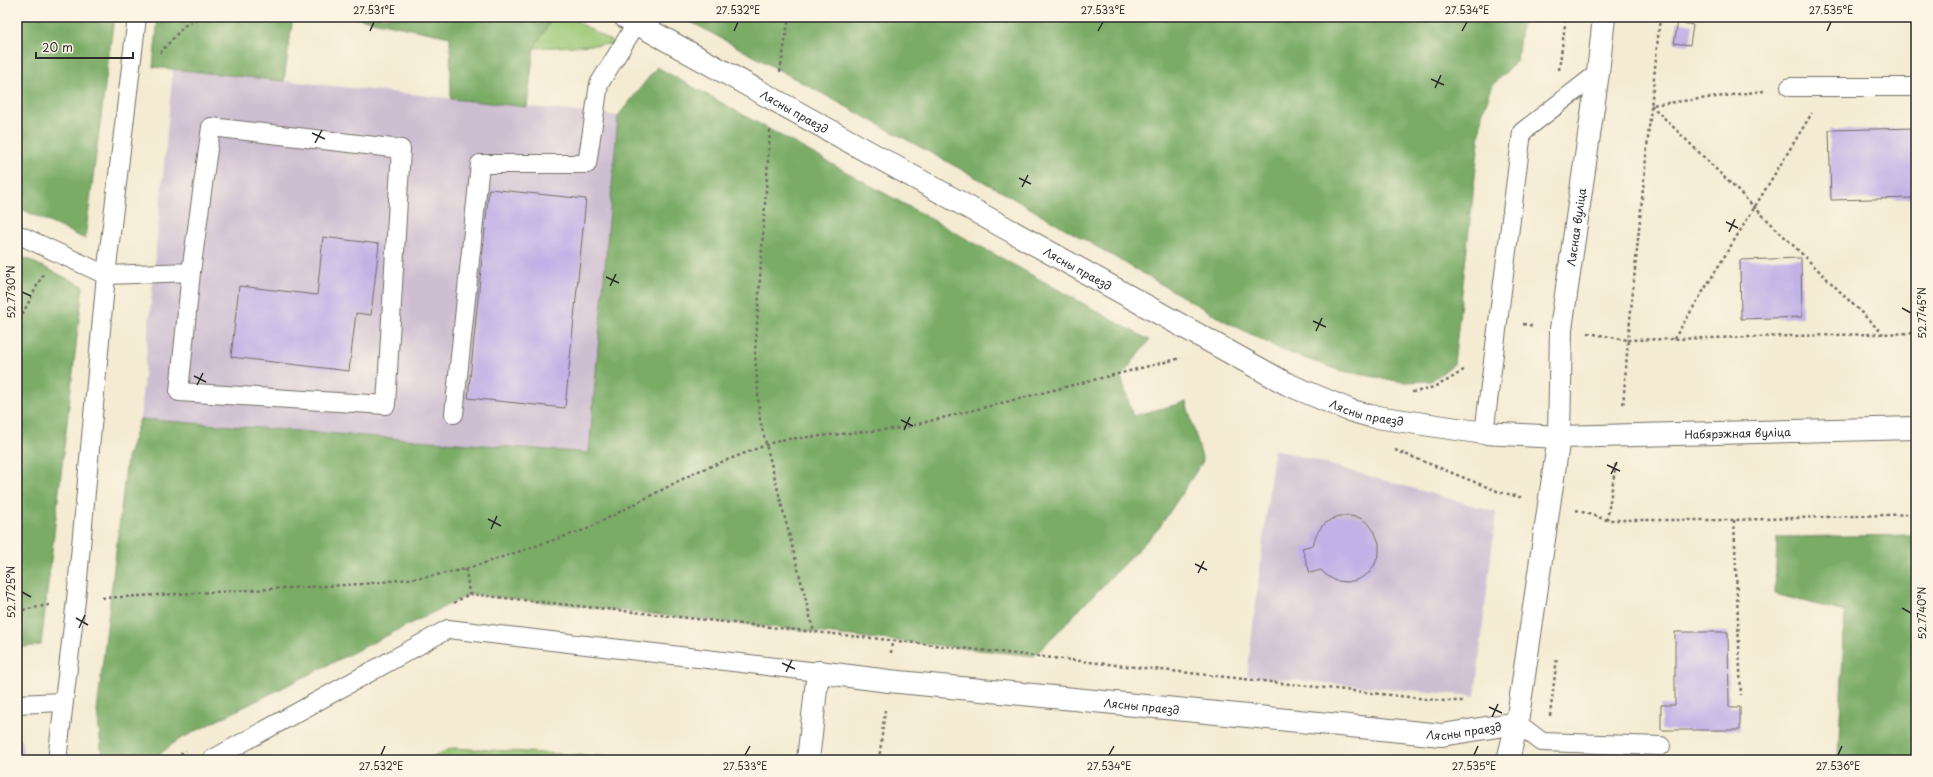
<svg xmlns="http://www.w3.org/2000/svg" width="1933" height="777" font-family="'Playpen Sans',sans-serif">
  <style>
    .industrial { fill: #cebed2 }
    .green { fill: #99c775; stroke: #627950 }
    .forest { fill: #7aac66; stroke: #526c48 }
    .building { fill: #c1b1e6 }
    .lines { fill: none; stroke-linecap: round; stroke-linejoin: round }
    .lane-casing { stroke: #716e65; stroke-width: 20 }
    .street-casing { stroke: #716e65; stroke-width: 24 }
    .secondary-casing { stroke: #716e65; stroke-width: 24 }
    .path { stroke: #716e65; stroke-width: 2.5; stroke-dasharray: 3 3; stroke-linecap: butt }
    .lane { stroke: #fff; stroke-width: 18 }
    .street { stroke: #fff; stroke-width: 22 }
    .secondary { stroke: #fff; stroke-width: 22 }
    .ticks { fill: none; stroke: #2b2b2b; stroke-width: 1.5 }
    .labels { text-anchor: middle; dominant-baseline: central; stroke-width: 4; stroke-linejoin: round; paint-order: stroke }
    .street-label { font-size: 11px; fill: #2b2b2b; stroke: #fcf5e5 }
    .neatline { fill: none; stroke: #2b2b2b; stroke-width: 1.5 }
    .ticks-label { font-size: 10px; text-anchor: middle; fill: #2b2b2b }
  </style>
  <rect width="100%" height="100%" fill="#fcf5e5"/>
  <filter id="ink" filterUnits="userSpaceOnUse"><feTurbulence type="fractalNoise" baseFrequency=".025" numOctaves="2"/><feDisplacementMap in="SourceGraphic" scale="8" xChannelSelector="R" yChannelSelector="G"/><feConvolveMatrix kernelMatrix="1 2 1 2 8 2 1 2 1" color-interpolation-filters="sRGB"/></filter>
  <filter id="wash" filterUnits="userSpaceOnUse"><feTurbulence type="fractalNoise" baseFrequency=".012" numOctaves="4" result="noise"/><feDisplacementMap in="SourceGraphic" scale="16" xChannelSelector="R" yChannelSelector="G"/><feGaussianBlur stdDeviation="0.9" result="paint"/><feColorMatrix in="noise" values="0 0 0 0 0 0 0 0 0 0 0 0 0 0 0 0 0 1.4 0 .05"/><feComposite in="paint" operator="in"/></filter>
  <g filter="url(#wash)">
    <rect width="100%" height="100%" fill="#f4ebd2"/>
    <g class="industrial">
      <polygon points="173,69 618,116 589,453 140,419"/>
      <polygon points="1274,449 1496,512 1475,696 1247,676"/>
    </g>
    <g class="green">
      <polygon points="553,17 570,17 616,44 534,48"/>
      <polygon points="452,748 670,760 425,760"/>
    </g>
    <g class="forest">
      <polygon points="17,17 114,17 85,239 17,207"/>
      <polygon points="158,17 293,17 284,81 153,67"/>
      <polygon points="352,17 553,17 534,48 527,107 451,99 450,37"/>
      <polygon points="682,17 1522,17 1517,61 1493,85 1482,114 1454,364 1431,381 1404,382 1341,371 1284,351 1225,321 997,189"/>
      <polygon points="657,67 1149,340 1121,377 1133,416 1186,402 1203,461 1159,528 1034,656 470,594 178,740 152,760 131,760 102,756 97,711 127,458 140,419 589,453 618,116"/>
      <polygon points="17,254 83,286 41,645 17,648"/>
      <polygon points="1916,535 1916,760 1838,760 1845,612 1775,594 1777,537"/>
    </g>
    <g id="blocks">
      <g class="building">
        <polygon points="1678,22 1693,25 1690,45 1674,43"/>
        <polygon points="1916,128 1916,198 1831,200 1829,130"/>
        <polygon points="489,189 586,199 565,408 468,398"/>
        <polygon points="323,237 379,244 371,315 356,313 349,371 231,357 239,286 317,295"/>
        <polygon points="1801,258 1802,317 1741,319 1740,260"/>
        <polygon points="1339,516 1350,516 1360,518 1369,524 1375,533 1379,543 1379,553 1375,564 1369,573 1359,579 1348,582 1336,581 1326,575 1321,570 1310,573 1302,548 1313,545 1316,535 1322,526 1330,520"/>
        <polygon points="1675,632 1728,632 1729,707 1740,707 1740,730 1661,730 1661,705 1675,705"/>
        <polygon points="22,740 23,760 17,760 17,741"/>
      </g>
    </g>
  </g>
  <g filter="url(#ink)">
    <use href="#blocks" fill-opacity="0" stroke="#716e65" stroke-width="1"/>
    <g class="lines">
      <defs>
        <g id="lane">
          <polyline points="1790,87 1916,87"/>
          <polyline points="17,234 106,275 191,272 211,127 401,149 386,405 179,392 191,272"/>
          <polyline points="454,414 480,164 587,164 599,84 636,24"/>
          <polyline points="1484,433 1522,132 1598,73"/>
          <polyline points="17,704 63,702"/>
          <polyline points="1517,723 1542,742 1661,746"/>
          <polyline points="59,760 58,752 76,600 106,275 137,17"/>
          <polyline points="211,760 448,629 818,672"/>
        </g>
        <g id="street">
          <path id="s1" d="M808,760l10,-88 71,9 553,54 75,-12"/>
          <polyline points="1508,760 1517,723 1559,437"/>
        </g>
        <g id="secondary">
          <path id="s2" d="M625,17l662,367 62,26 21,6 114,17 75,4 357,-9"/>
          <path id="s3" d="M1559,437l2,-108 37,-256 6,-56"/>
        </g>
      </defs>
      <use href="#lane" class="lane-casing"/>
      <use href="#street" class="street-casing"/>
      <use href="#secondary" class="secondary-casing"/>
      <g class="path">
        <polyline points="1660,17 1628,340 1916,333"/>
        <polyline points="160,53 184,26 201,17"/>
        <polyline points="1559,70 1566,17"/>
        <polyline points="780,72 789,17"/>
        <polyline points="1764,91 1651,105 1883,334"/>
        <polyline points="770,130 755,354 760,420 814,632"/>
        <polyline points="1523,324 1534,326"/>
        <polyline points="17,325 43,274"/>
        <polyline points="1588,333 1628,340 1623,407"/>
        <polyline points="1674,339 1812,113"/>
        <path d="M1412,392c20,-2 36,-11 53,-23"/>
        <polyline points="1395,450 1497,491 1523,498"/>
        <polyline points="1576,510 1607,520 1734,520 1916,514"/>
        <polyline points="1607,520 1616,463"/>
        <polyline points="1734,520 1741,695"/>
        <polyline points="466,569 469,594"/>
        <polyline points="102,598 363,584 426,577 466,569 587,529 696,472 779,440 902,428 1181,358"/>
        <polyline points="454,603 469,594 1445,701 1463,701"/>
        <polyline points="17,611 49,605"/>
        <polyline points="891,653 892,641"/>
        <polyline points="1550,716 1557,657"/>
        <polyline points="170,760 186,751"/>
        <polyline points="879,760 885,710"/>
      </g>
      <use href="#lane" class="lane"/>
      <use href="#street" class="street"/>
      <use href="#secondary" class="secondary"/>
    </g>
  </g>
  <path class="ticks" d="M370,31l4,-9M734,31l4,-9M1098,31l5,-9M1462,31l5,-9M1827,31l4,-9M1431,79l13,6M1435,88l6,-13M312,133l13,6M315,143l7,-13M1019,178l12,6M1022,187l6,-12M1726,222l12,6M1729,232l6,-13M606,277l13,6M610,286l6,-12M22,292l9,4M1902,308l9,5M1313,321l13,6M1316,331l6,-13M194,376l12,6M197,385l6,-12M901,420l12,6M904,430l6,-13M1607,465l13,6M1611,474l6,-12M488,519l13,7M491,529l6,-13M1195,564l12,6M1198,573l6,-12M22,592l9,5M1902,608l9,5M76,618l12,7M79,628l6,-13M782,663l13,6M786,672l6,-12M1489,707l13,6M1492,717l6,-13M381,755l4,-9M745,755l5,-9M1109,755l5,-9M1474,755l4,-9M1838,755l4,-9"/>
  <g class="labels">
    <g class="street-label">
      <text stroke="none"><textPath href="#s2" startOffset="194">Лясны праезд</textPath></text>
      <text stroke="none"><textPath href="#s3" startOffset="211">Лясная вуліца</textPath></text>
      <text stroke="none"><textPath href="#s2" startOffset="518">Лясны праезд</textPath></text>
      <text stroke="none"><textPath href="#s2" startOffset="842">Лясны праезд</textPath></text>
      <text stroke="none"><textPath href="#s2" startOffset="1215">Набярэжная вуліца</textPath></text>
      <text stroke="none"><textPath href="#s1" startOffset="414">Лясны праезд</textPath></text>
      <text stroke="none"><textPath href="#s1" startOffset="738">Лясны праезд</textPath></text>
    </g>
  </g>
  <rect width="1933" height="777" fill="none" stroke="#fcf5e5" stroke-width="44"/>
  <path d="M36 52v6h97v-6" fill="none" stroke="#2b2b2b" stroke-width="2"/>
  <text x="42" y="52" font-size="12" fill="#2b2b2b" stroke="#fcf5e5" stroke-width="3" paint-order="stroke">20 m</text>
  <rect x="22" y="22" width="1889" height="733" class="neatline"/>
  <g class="ticks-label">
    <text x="374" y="14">27.531°E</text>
    <text x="738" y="14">27.532°E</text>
    <text x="1103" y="14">27.533°E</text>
    <text x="1467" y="14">27.534°E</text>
    <text x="1831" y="14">27.535°E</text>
    <text transform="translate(11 292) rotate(-90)" y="4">52.7730°N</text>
    <text transform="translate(1922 313) rotate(-90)" y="4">52.7745°N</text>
    <text transform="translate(11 592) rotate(-90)" y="4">52.7725°N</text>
    <text transform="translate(1922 613) rotate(-90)" y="4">52.7740°N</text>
    <text x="381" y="770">27.532°E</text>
    <text x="745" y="770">27.533°E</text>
    <text x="1109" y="770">27.534°E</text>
    <text x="1474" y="770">27.535°E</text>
    <text x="1838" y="770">27.536°E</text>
  </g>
</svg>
